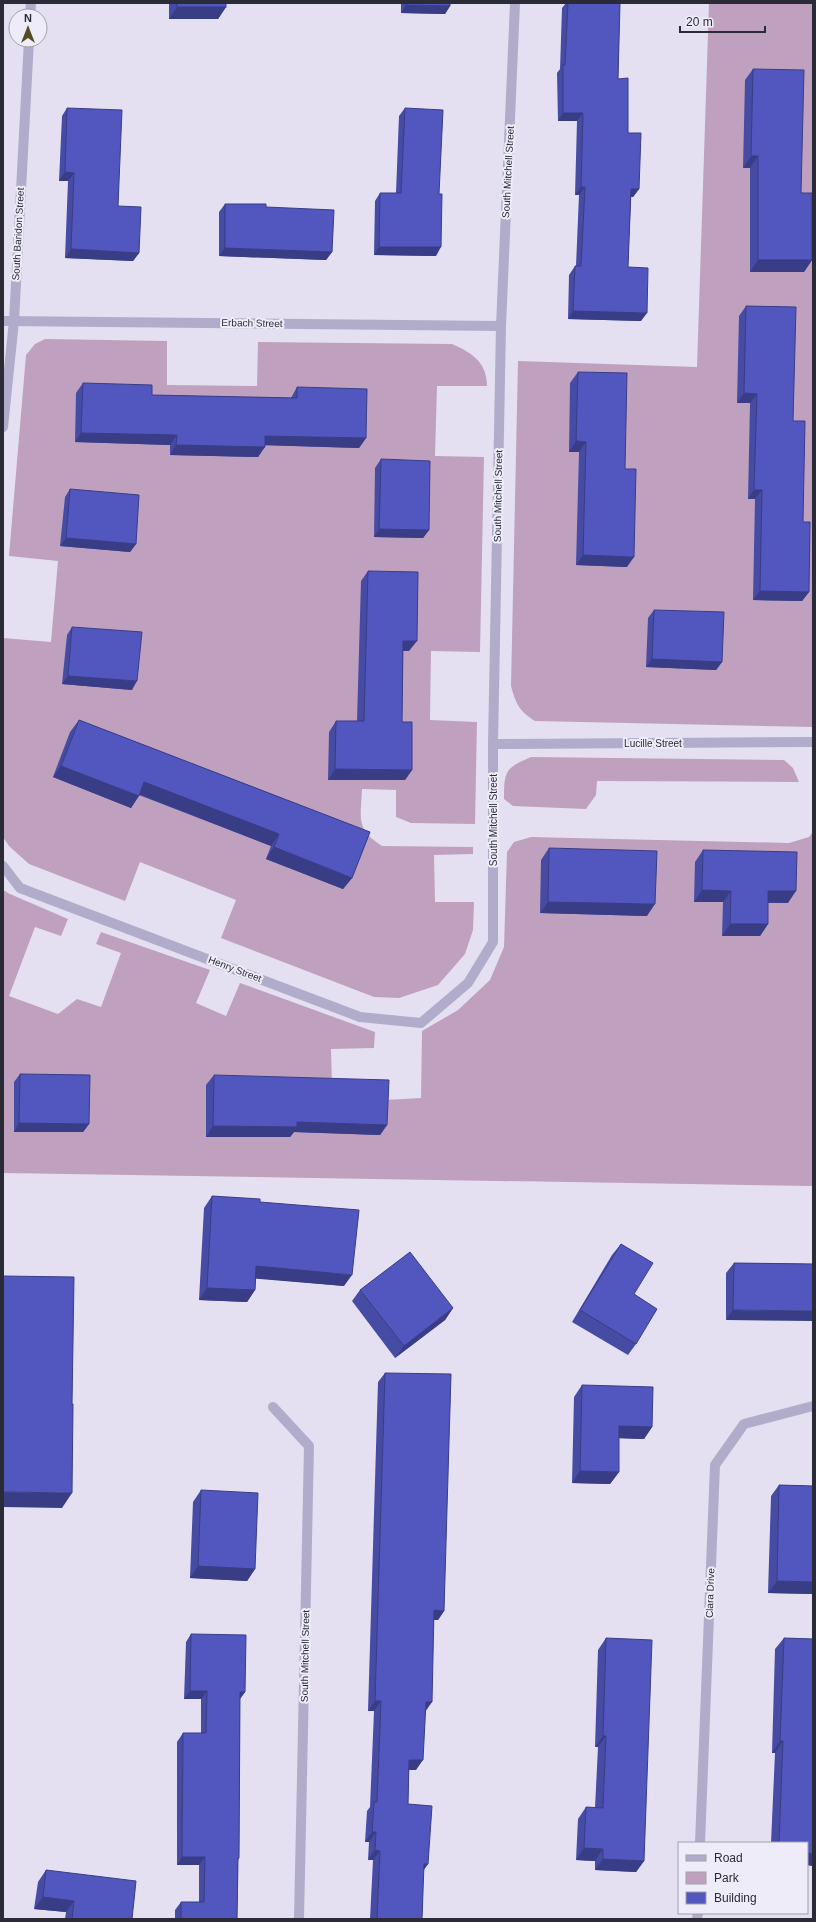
<svg xmlns="http://www.w3.org/2000/svg" width="816" height="1922" font-family="Helvetica,sans-serif">
  <style>
    .green { fill: #c0a0bf }
    .lines { fill: none; stroke-linecap: round; stroke-linejoin: round }
    .minor { stroke: #b1acca; stroke-width: 10 }
    .wall { fill: #464ba4 }
    .shaded-wall { fill: #393d86 }
    .building { fill: #5157bf; stroke: #393d86 }
    .labels { text-anchor: middle; dominant-baseline: central; stroke-width: 4; stroke-linejoin: round; paint-order: stroke }
    .street-label { font-size: 10px; fill: #2b2b38; stroke: #efecf9 }
  </style>
  <rect width="100%" height="100%" fill="#e4e0f2"/>
  <g class="green">
    <path d="M709,3h104v724l-278,-6c-16,-10 -19,-17 -24,-35l7,-325 179,6z"/>
    <path d="M45,339l122,2v44l90,1 1,-44 194,2c21,9 35,19 35,42h-50l-2,70 49,1 -4,195 -49,-1 -1,69 47,2 -2,102 -64,-1 -15,-6v-27l-34,-1c-1,29 -7,40 20,57l91,1v7l-39,1 1,47h39l-1,28 -8,24 -27,31 -39,13 -25,-1 -153,-59 15,-38 -96,-38 -15,39 -96,-37 -20,-18 -6,-9v-199l48,4 7,-81 -49,-5 17,-201 9,-11z"/>
    <path d="M531,757l253,3 9,8 6,14 -202,-1 -1,14 -10,14 -73,-3 -9,-7c0,-28 1,-31 27,-42z"/>
    <polygon points="813,832 813,1186 3,1173 3,890 10,894 68,919 61,936 35,927 9,996 58,1014 77,999 101,1007 121,953 96,944 101,932 210,970 196,1003 226,1016 240,983 375,1032 374,1048 331,1049 332,1085 385,1100 421,1098 422,1031 458,1010 490,980 504,947 507,852 514,842 531,837 789,843 809,837"/>
  </g>
  <g class="lines">
    <g class="minor">
      <polyline points="30,16 31,3"/>
      <polyline points="3,321 501,326"/>
      <polyline points="3,427 14,321 29,40"/>
      <polyline points="493,744 813,742"/>
      <polyline points="3,866 20,888 360,1017 421,1023 468,983 493,942 493,744 501,326 515,3"/>
      <polyline points="273,1407 309,1446 299,1919"/>
      <polyline points="700,1843 715,1465 744,1424 813,1406"/>
      <polyline points="697,1919 698,1913"/>
    </g>
  </g>
  <g class="wall">
    <polygon points="169,3 226,3 226,7 218,19 169,19"/>
    <polygon points="401,3 450,3 450,6 445,14 401,13"/>
    <polygon points="566,3 620,3 618,79 639,189 633,197 631,197 628,267 641,321 568,319 569,275 575,266 576,266 579,195 575,195 577,121 558,121 557,73 560,69 562,8"/>
    <polygon points="753,69 801,193 812,260 804,272 750,272 750,168 743,168 745,80"/>
    <polygon points="67,108 118,206 139,253 133,261 65,258 68,181 59,181 62,116"/>
    <polygon points="405,108 436,256 374,255 375,201 380,193 396,193 399,116"/>
    <polygon points="225,204 266,207 332,252 326,260 219,256 219,212"/>
    <polygon points="746,306 793,421 803,522 809,592 802,601 753,600 755,499 748,499 750,403 737,403 739,316"/>
    <polygon points="578,372 627,567 576,565 579,452 569,452 570,383"/>
    <polygon points="83,383 152,395 291,398 297,387 366,438 359,448 265,445 258,457 170,455 170,445 75,442 76,393"/>
    <polygon points="381,459 429,530 423,538 374,537 375,468"/>
    <polygon points="70,489 136,544 130,552 60,546 65,497"/>
    <polygon points="368,571 409,651 403,651 402,722 412,770 405,780 328,780 329,732 336,721 357,721 361,581"/>
    <polygon points="654,610 722,662 716,670 646,667 648,618"/>
    <polygon points="72,627 132,690 62,684 67,635"/>
    <polygon points="79,720 370,832 352,878 343,889 266,859 271,846 139,795 131,808 53,777 70,732"/>
    <polygon points="549,848 647,916 540,913 541,860"/>
    <polygon points="703,850 788,903 768,903 768,924 760,936 722,936 723,902 694,902 695,862"/>
    <polygon points="20,1074 89,1124 83,1132 14,1132 14,1082"/>
    <polygon points="214,1075 387,1125 380,1135 294,1132 290,1137 206,1137 206,1085"/>
    <polygon points="212,1196 260,1202 344,1286 256,1278 255,1290 247,1302 199,1300 204,1208"/>
    <polygon points="621,1244 634,1294 636,1344 628,1355 572,1322 612,1255"/>
    <polygon points="734,1263 813,1264 726,1320 726,1273"/>
    <polygon points="360,1290 453,1308 445,1320 395,1358 352,1301"/>
    <polygon points="385,1373 444,1611 438,1620 434,1620 425,1711 416,1770 409,1770 408,1804 428,1864 423,1870 422,1919 370,1919 373,1860 368,1860 369,1842 365,1842 367,1811 370,1807 374,1711 368,1711 378,1382"/>
    <polygon points="582,1385 652,1427 644,1439 619,1438 619,1472 610,1484 572,1483 574,1397"/>
    <polygon points="779,1485 813,1486 813,1594 768,1593 771,1496"/>
    <polygon points="201,1490 255,1569 247,1581 190,1578 193,1502"/>
    <polygon points="191,1634 245,1692 240,1699 239,1858 238,1860 237,1919 175,1919 175,1910 181,1902 199,1902 199,1865 177,1865 177,1742 183,1733 201,1733 201,1699 184,1699 186,1642"/>
    <polygon points="606,1638 644,1861 636,1872 595,1870 595,1861 576,1860 578,1819 586,1807 595,1808 598,1747 595,1747 598,1650"/>
    <polygon points="784,1638 813,1639 813,1866 807,1865 807,1843 771,1843 775,1753 772,1753 775,1649"/>
    <polygon points="46,1870 132,1919 65,1919 66,1912 34,1909 38,1882"/>
  </g>
  <g class="shaded-wall">
    <polygon points="406,5 450,6 445,14 401,13"/>
    <polygon points="177,7 226,7 218,19 169,19"/>
    <polygon points="563,113 583,113 577,121 558,121"/>
    <polygon points="751,156 758,156 750,168 743,168"/>
    <polygon points="65,172 74,173 68,181 59,181"/>
    <polygon points="581,187 585,187 579,195 575,195"/>
    <polygon points="631,189 639,189 633,197 625,197"/>
    <polygon points="379,247 441,247 436,256 374,255"/>
    <polygon points="225,248 332,252 326,260 219,256"/>
    <polygon points="71,249 139,253 133,261 65,258"/>
    <polygon points="758,260 812,260 804,272 750,272"/>
    <polygon points="573,311 647,313 641,321 568,319"/>
    <polygon points="744,393 757,394 750,403 737,403"/>
    <polygon points="81,433 177,435 170,445 75,442"/>
    <polygon points="265,436 366,438 359,448 258,445"/>
    <polygon points="576,441 586,442 579,452 569,452"/>
    <polygon points="176,445 265,447 258,457 170,455"/>
    <polygon points="754,490 762,490 755,499 748,499"/>
    <polygon points="379,529 429,530 423,538 374,537"/>
    <polygon points="66,538 136,544 130,552 60,546"/>
    <polygon points="583,555 634,557 627,567 576,565"/>
    <polygon points="760,591 809,592 802,601 753,600"/>
    <polygon points="403,641 417,641 409,651 396,651"/>
    <polygon points="652,659 722,662 716,670 646,667"/>
    <polygon points="68,676 137,681 132,690 62,684"/>
    <polygon points="61,766 139,796 131,808 53,777"/>
    <polygon points="335,769 412,770 405,780 328,780"/>
    <polygon points="144,782 279,834 271,846 136,793"/>
    <polygon points="274,847 352,878 343,889 266,859"/>
    <polygon points="702,890 731,891 723,902 694,902"/>
    <polygon points="768,891 796,891 788,903 760,902"/>
    <polygon points="548,902 655,904 647,916 540,913"/>
    <polygon points="730,924 768,924 760,936 722,936"/>
    <polygon points="297,1122 387,1125 380,1135 294,1132 290,1137 206,1137 213,1126"/>
    <polygon points="19,1123 89,1124 83,1132 14,1132"/>
    <polygon points="256,1266 352,1275 344,1286 248,1278"/>
    <polygon points="207,1288 255,1290 247,1302 199,1300"/>
    <polygon points="453,1308 445,1320 395,1358 404,1346"/>
    <polygon points="733,1310 813,1311 813,1321 726,1320"/>
    <polygon points="619,1426 652,1427 644,1439 611,1438"/>
    <polygon points="580,1471 619,1472 610,1484 572,1483"/>
    <polygon points="3,1492 72,1493 62,1508 3,1507"/>
    <polygon points="198,1566 255,1569 247,1581 190,1578"/>
    <polygon points="777,1581 813,1582 813,1594 768,1593"/>
    <polygon points="434,1610 444,1611 438,1620 427,1620"/>
    <polygon points="190,1691 207,1691 201,1699 184,1699"/>
    <polygon points="240,1692 245,1692 239,1700"/>
    <polygon points="375,1701 381,1701 374,1711 368,1711"/>
    <polygon points="426,1702 432,1702 425,1712"/>
    <polygon points="603,1736 606,1736 598,1747 595,1747"/>
    <polygon points="780,1741 783,1741 775,1753 772,1753"/>
    <polygon points="409,1760 423,1760 416,1770 403,1769"/>
    <polygon points="372,1832 376,1832 369,1842 365,1842"/>
    <polygon points="584,1848 603,1849 595,1861 576,1860"/>
    <polygon points="375,1850 380,1851 373,1860 368,1860"/>
    <polygon points="807,1853 813,1854 813,1866 807,1865"/>
    <polygon points="182,1857 205,1857 199,1865 177,1865"/>
    <polygon points="603,1859 644,1861 636,1872 595,1870"/>
    <polygon points="424,1864 428,1864 421,1874"/>
    <polygon points="43,1897 74,1901 66,1912 34,1909"/>
  </g>
  <g class="building">
    <rect x="177" y="3" width="49" height="4"/>
    <polygon points="407,3 450,3 450,6 406,5"/>
    <polygon points="568,3 620,3 618,79 628,78 628,133 641,133 639,189 631,189 628,267 648,268 647,313 573,311 575,266 581,266 585,187 581,187 583,113 563,113 563,65 565,65"/>
    <polygon points="753,69 804,70 801,193 812,193 812,260 758,260 758,156 751,156"/>
    <polygon points="67,108 122,110 118,206 141,207 139,253 71,249 74,173 65,172"/>
    <polygon points="405,108 443,110 439,194 442,194 441,247 379,247 380,193 401,193"/>
    <polygon points="225,204 266,204 266,207 334,210 332,252 225,248"/>
    <polygon points="746,306 796,307 793,421 805,421 803,522 810,522 809,592 760,591 762,490 754,490 757,394 744,393"/>
    <polygon points="578,372 627,373 625,469 636,469 634,557 583,555 586,442 576,441"/>
    <polygon points="83,383 152,385 152,395 297,398 297,387 367,389 366,438 265,436 265,447 176,445 177,435 81,433"/>
    <polygon points="381,459 430,461 429,530 379,529"/>
    <polygon points="70,489 139,495 136,544 66,538"/>
    <polygon points="368,571 418,572 417,641 403,641 402,722 412,722 412,770 335,769 336,721 364,721"/>
    <polygon points="654,610 724,612 722,662 652,659"/>
    <polygon points="72,627 142,632 137,681 68,676"/>
    <polygon points="79,720 370,832 352,878 274,847 279,834 144,782 139,796 61,766"/>
    <polygon points="549,848 657,851 655,904 548,902"/>
    <polygon points="703,850 797,852 796,891 768,891 768,924 730,924 731,891 702,890"/>
    <polygon points="20,1074 90,1075 89,1124 19,1123"/>
    <polygon points="214,1075 389,1080 387,1125 297,1122 297,1127 213,1126"/>
    <polygon points="212,1196 260,1199 260,1202 359,1210 352,1275 256,1266 255,1290 207,1288"/>
    <polygon points="621,1244 653,1263 634,1294 657,1309 636,1344 580,1310"/>
    <polygon points="410,1252 453,1308 404,1346 360,1290"/>
    <polygon points="734,1263 813,1264 813,1311 733,1310"/>
    <polygon points="3,1276 74,1277 72,1404 73,1404 72,1493 3,1492"/>
    <polygon points="385,1373 451,1374 444,1611 434,1610 432,1702 426,1702 423,1760 409,1760 408,1804 432,1806 428,1864 424,1864 422,1919 377,1919 380,1851 375,1850 376,1832 372,1832 374,1802 377,1802 381,1701 375,1701"/>
    <polygon points="582,1385 653,1387 652,1427 619,1426 619,1472 580,1471"/>
    <polygon points="779,1485 813,1486 813,1582 777,1581"/>
    <polygon points="201,1490 258,1493 255,1569 198,1566"/>
    <polygon points="191,1634 246,1635 245,1692 240,1692 239,1858 238,1858 237,1919 181,1919 181,1902 204,1902 205,1857 182,1857 183,1733 206,1733 207,1691 190,1691"/>
    <polygon points="606,1638 652,1640 644,1861 603,1859 603,1849 584,1848 586,1807 603,1808 606,1736 603,1736"/>
    <polygon points="784,1638 813,1639 813,1854 807,1853 807,1843 779,1843 783,1741 780,1741"/>
    <polygon points="46,1870 136,1881 132,1919 72,1919 74,1901 43,1897"/>
  </g>
  <g class="labels">
    <g class="street-label">
      <text transform="translate(508 172) rotate(-87)">South Mitchell Street</text>
      <text transform="translate(18 234) rotate(-87)">South Baridon Street</text>
      <text transform="translate(252 323) rotate(1)">Erbach Street</text>
      <text transform="translate(498 496) rotate(-89)">South Mitchell Street</text>
      <text x="653" y="743">Lucille Street</text>
      <text transform="translate(493 820) rotate(-90)">South Mitchell Street</text>
      <text transform="translate(235 969) rotate(21)">Henry Street</text>
      <text transform="translate(710 1593) rotate(-88)">Clara Drive</text>
      <text transform="translate(305 1656) rotate(-89)">South Mitchell Street</text>
    </g>
  </g>
  <rect width="816" height="1922" fill="none" stroke="#2b2b38" stroke-width="8"/>
  <rect x="678" y="1842" width="130" height="72" fill="#efecf9" stroke="#a19fac"/>
  <rect x="686" y="1855" width="20" height="6" fill="#b1acca" stroke="#a19fac"/>
  <text x="714" y="1862" font-size="12" fill="#2b2b38">Road</text>
  <rect x="686" y="1872" width="20" height="12" fill="#c0a0bf" stroke="#a19fac"/>
  <text x="714" y="1882" font-size="12" fill="#2b2b38">Park</text>
  <rect x="686" y="1892" width="20" height="12" fill="#5157bf" stroke="#a19fac"/>
  <text x="714" y="1902" font-size="12" fill="#2b2b38">Building</text>
  <g transform="translate(28 28)"><circle r="19" fill="#efecf9" stroke="#a19fac"/>
  <path d="M0-3L7 15L0 10L-7 15Z" fill="#574b22"/>
  <text y="-6" font-size="11" font-weight="bold" text-anchor="middle" fill="#2b2b38">N</text>
  </g>
  <path d="M680 26v6h85v-6" fill="none" stroke="#2b2b38" stroke-width="2"/>
  <text x="686" y="26" font-size="12" fill="#2b2b38" stroke="#efecf9" stroke-width="3" paint-order="stroke">20 m</text>
</svg>
